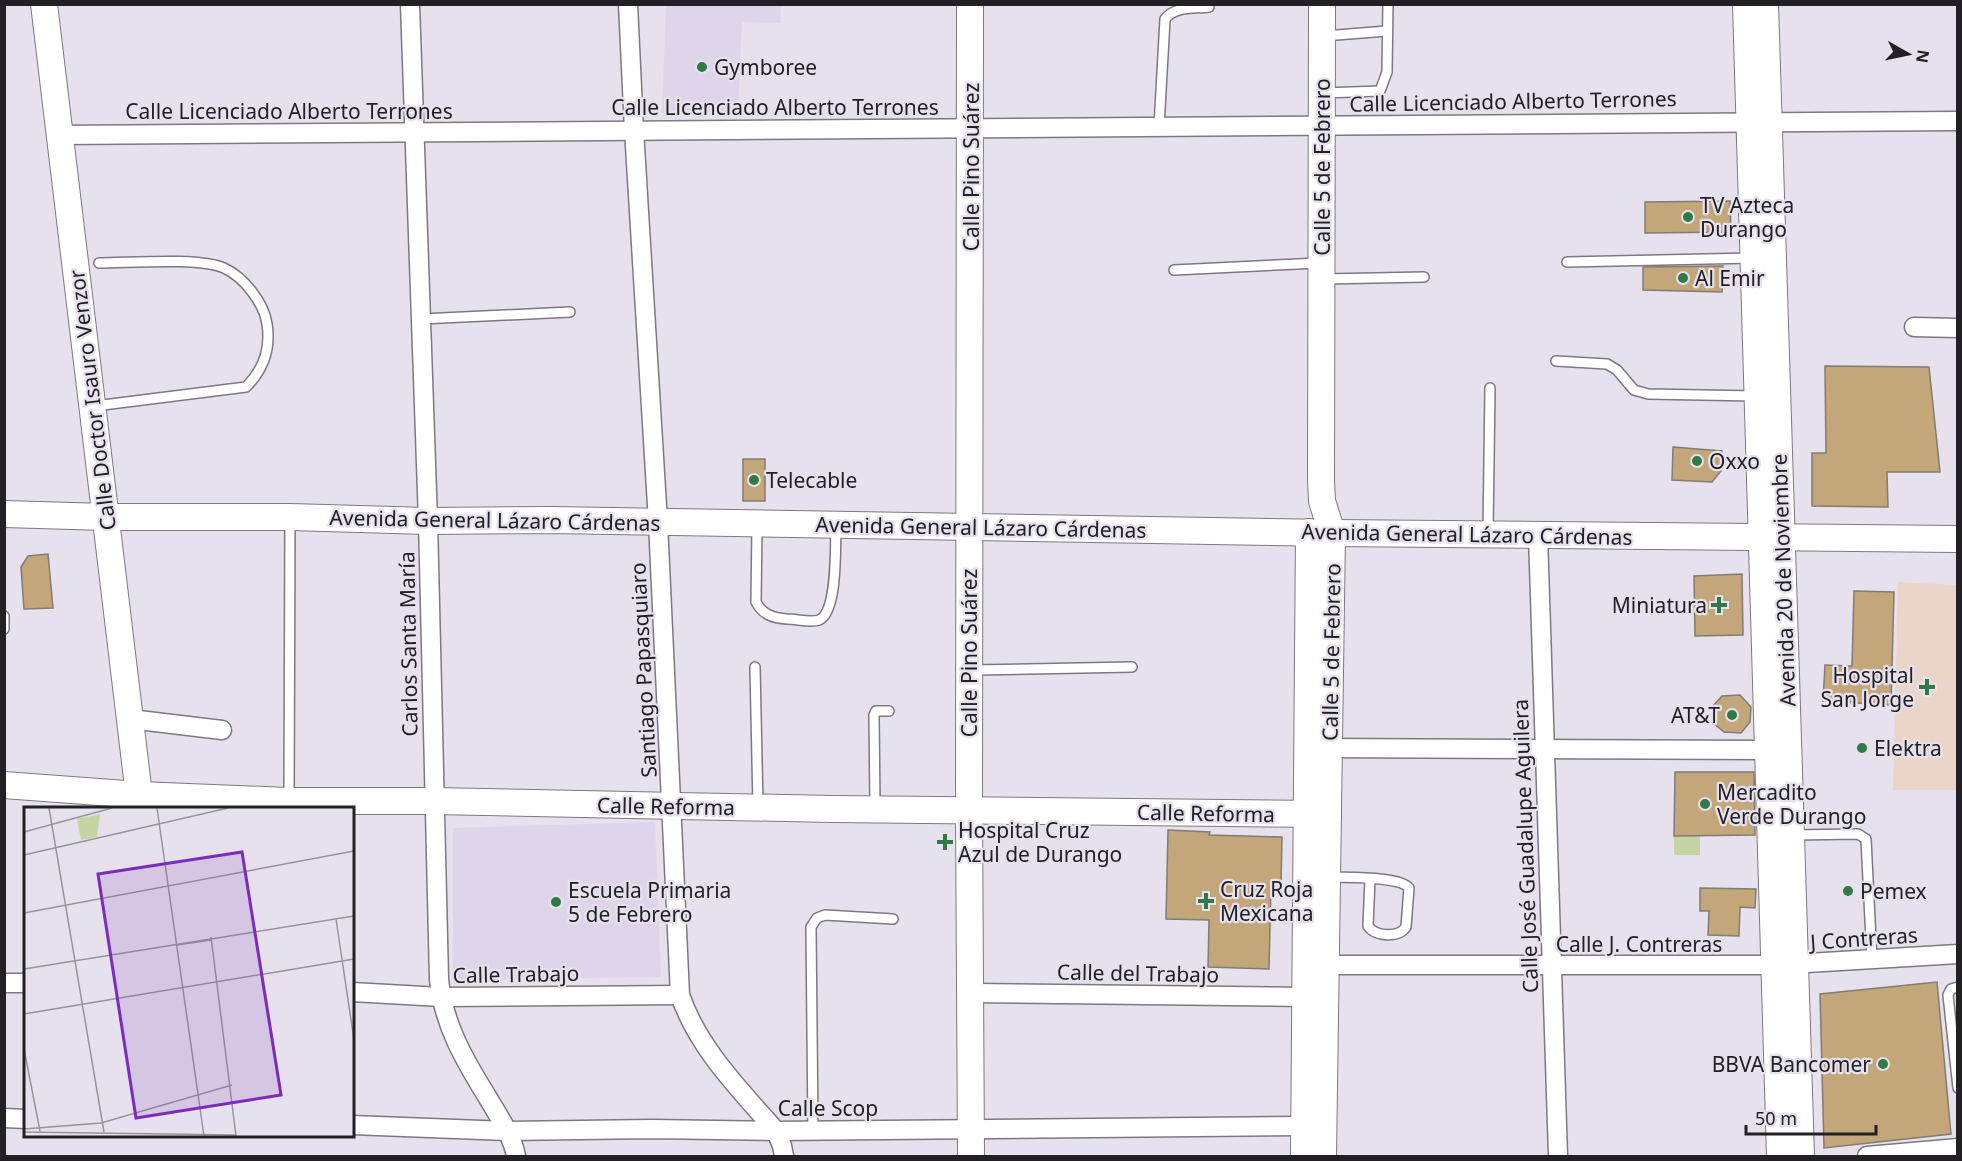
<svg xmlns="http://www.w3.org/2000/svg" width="1962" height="1161" font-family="'Noto Sans',sans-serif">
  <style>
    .education { fill: #dfd5ea }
    .medical { fill: #ebd5c9 }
    .green { fill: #c4d4a5 }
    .building { fill: #c3a679; stroke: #827c73; stroke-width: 1.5 }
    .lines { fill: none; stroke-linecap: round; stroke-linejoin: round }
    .lane-casing { stroke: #7d7882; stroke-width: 12 }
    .street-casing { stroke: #7d7882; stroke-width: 21 }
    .secondary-casing { stroke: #7d7882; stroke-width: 28 }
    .lane { stroke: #fff; stroke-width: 9 }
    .street { stroke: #fff; stroke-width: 18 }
    .secondary { stroke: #fff; stroke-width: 26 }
    .poi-dot { fill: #317946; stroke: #e6e1ec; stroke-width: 2 }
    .labels { text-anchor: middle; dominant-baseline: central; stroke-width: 4.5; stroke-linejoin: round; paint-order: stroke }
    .poi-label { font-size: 21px; fill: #222024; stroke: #e6e1ec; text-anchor: start }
    .street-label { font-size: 21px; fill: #222024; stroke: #e6e1ec }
    .inset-road { fill: none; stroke: #98949c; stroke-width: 1.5 }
    .view { fill: #7b2cbf; fill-opacity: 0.15; stroke: #7b2cbf; stroke-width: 3 }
    .inset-edge { fill: none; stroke: #222024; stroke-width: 3 }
  </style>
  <rect width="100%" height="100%" fill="#e6e1ec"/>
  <g class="education">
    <polygon points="666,5 781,5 780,23 742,22 738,111 662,113"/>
    <polygon points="655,822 661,977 453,980 453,828"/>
  </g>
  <polygon class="medical" points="1957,576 1957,790 1893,790 1898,582 1956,585"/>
  <polygon class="green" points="1700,835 1700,855 1674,855 1674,836"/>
  <g class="building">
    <polygon points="1730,201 1731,232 1645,233 1645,202"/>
    <polygon points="1723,266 1722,292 1643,290 1643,267"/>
    <polygon points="1825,366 1929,367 1940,472 1887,472 1888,507 1812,506 1812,453 1826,453"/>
    <polygon points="1673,447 1722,451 1721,471 1712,482 1672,480"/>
    <rect x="743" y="459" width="22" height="42"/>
    <polygon points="48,554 53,608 24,609 21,567 28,556"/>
    <polygon points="1742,574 1743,635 1695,636 1694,576"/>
    <polygon points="1854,591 1894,592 1891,705 1823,701 1825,665 1852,666"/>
    <polygon points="1740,695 1751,707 1750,722 1741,733 1724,732 1713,723 1712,707 1722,696"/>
    <polygon points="1675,772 1754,772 1755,835 1674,836"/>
    <polygon points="1168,830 1210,832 1209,835 1282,837 1281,885 1271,884 1269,969 1208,967 1209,920 1166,919"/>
    <polygon points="1700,888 1756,889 1755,908 1740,907 1739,936 1708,935 1709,911 1700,911"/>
    <polygon points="1937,982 1951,1134 1824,1148 1820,994"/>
  </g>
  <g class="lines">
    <defs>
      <g id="lane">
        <polyline points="1324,36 1387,31"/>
        <polyline points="1323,93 1380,91 1387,72 1388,4"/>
        <path d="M1159,127l6,-108c10,-13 29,-10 44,-12"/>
        <polyline points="1567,262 1753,258"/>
        <polyline points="1174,270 1319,263"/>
        <polyline points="1324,279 1424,277"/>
        <polyline points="421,319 570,312"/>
        <polyline points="1556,361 1607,364 1617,370 1634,390 1648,394 1755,396"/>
        <path d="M95,406l151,-19c17,-17 25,-38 21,-63 -3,-21 -23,-47 -43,-56 -25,-11 -95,-5 -125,-5"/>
        <path d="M757,526l-1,76c7,13 17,16 31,17 9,0 24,4 32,1 19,-8 16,-74 17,-93"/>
        <polyline points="1488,532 1490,388"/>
        <polyline points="4,616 4,629"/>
        <polyline points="755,667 758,806"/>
        <polyline points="972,670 1132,667"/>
        <polyline points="289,798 290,518"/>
        <polyline points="875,807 874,715 876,711 889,711"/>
        <polyline points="1793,835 1858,834 1866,839 1872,960"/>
        <path d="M1330,877c17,1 70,-1 79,11l-3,39c-7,11 -31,10 -38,-1l2,-47"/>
        <polyline points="1958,987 1951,989 1948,995 1958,1088"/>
        <polyline points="813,1131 811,927 817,918 825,915 893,919"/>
      </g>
      <g id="street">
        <path d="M410,4l18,517 11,458c4,45 26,82 49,119 11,19 24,37 28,58"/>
        <path d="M628,4l6,126 24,392 22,473c18,53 60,95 96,136l6,15 2,10"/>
        <polyline points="60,135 1958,121"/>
        <polyline points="1914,327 1958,328"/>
        <polyline points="1538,535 1558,1156"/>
        <polyline points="130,719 222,730"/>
        <polyline points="1317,748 1768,750"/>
        <polyline points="1325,965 1774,965 1958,954"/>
        <polyline points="4,983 26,983"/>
        <polyline points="352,992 441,997 680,995"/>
        <polyline points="970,993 1305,997"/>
        <polyline points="4,1118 26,1119"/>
        <polyline points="352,1125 507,1131 652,1129 776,1131 1304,1126"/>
        <polyline points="1867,1156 1958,1148"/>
      </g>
      <g id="secondary">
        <polyline points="44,4 139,795"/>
        <polyline points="970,4 969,811 971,1156"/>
        <polyline points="1322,4 1321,480 1322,501 1332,533 1323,1156"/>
        <polyline points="1746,4 1780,1156"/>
        <polyline points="1765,4 1801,1156"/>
        <polyline points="4,514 106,517 290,517 428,521 550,520 1332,533 1958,539"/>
        <polyline points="4,785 139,795 289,801 434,801 832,809 1328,814"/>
        <polyline points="1304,1156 1309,532"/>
      </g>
    </defs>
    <use href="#lane" class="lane-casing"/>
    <use href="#street" class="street-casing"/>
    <use href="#secondary" class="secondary-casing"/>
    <use href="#lane" class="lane"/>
    <use href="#street" class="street"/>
    <use href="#secondary" class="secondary"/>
  </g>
  <g class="poi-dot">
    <circle cx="702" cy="67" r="6"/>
    <circle cx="1688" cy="217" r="6"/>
    <circle cx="1683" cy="278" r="6"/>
    <circle cx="1697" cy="461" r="6"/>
    <circle cx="754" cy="480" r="6"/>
    <path d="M1716 596h6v6h6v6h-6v6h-6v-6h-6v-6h6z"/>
    <path d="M1924 678h6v6h6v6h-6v6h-6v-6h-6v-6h6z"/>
    <circle cx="1732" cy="715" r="6"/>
    <circle cx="1862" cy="748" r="6"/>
    <circle cx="1705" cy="804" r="6"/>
    <path d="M942 833h6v6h6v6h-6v6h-6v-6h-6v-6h6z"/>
    <circle cx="1848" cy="891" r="6"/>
    <path d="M1203 892h6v6h6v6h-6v6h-6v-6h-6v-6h6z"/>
    <circle cx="556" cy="902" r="6"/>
    <circle cx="1883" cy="1064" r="6"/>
  </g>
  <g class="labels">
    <g class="poi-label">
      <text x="714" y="67">Gymboree</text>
      <text x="1700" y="205">TV Azteca<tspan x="1700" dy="24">Durango</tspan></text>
      <text x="1695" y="278">Al Emir</text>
      <text x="1709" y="461">Oxxo</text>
      <text x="766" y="480">Telecable</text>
      <text x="1707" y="605" text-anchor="end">Miniatura</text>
      <text x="1914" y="675" text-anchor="end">Hospital<tspan x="1914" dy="24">San Jorge</tspan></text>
      <text x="1720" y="715" text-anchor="end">AT&amp;T</text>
      <text x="1874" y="748">Elektra</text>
      <text x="1717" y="792">Mercadito<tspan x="1717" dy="24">Verde Durango</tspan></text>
      <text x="958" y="830">Hospital Cruz<tspan x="958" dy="24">Azul de Durango</tspan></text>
      <text x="1220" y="889">Cruz Roja<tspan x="1220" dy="24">Mexicana</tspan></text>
      <text x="568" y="890">Escuela Primaria<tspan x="568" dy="24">5 de Febrero</tspan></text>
      <text x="1860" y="891">Pemex</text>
      <text x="1871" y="1064" text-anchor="end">BBVA Bancomer</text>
    </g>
    <g class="street-label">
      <text transform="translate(1513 101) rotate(-1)">Calle Licenciado Alberto Terrones</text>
      <text x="775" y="107">Calle Licenciado Alberto Terrones</text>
      <text x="289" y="111">Calle Licenciado Alberto Terrones</text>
      <text transform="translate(971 167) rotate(-90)">Calle Pino Suárez</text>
      <text transform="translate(1322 167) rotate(-90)">Calle 5 de Febrero</text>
      <text transform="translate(92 400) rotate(-97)">Calle Doctor Isauro Venzor</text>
      <text transform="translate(495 520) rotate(1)">Avenida General Lázaro Cárdenas</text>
      <text transform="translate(981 527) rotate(1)">Avenida General Lázaro Cárdenas</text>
      <text transform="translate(1467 534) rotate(1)">Avenida General Lázaro Cárdenas</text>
      <text transform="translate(1783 580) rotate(-92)">Avenida 20 de Noviembre</text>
      <text transform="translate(408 644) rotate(-91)">Carlos Santa María</text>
      <text transform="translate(1331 652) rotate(-89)">Calle 5 de Febrero</text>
      <text transform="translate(969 653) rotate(-90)">Calle Pino Suárez</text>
      <text transform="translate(643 670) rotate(-93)">Santiago Papasquiaro</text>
      <text transform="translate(666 806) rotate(1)">Calle Reforma</text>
      <text transform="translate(1206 813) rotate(1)">Calle Reforma</text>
      <text transform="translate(1525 846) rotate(-92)">Calle José Guadalupe Aguilera</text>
      <text transform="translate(1864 938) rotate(-4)">J Contreras</text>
      <text x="1639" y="944">Calle J. Contreras</text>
      <text transform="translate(1138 973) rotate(1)">Calle del Trabajo</text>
      <text transform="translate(516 974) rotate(-1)">Calle Trabajo</text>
      <text x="828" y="1108">Calle Scop</text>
    </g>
  </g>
  <g transform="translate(24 807)">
    <rect width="330" height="330" fill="#e6e1ec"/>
    <path d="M76,7l-3,23 -16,3 -4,-21z" fill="#c4d4a5"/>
    <path class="inset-road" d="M25,1l55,324M133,1l47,328M0,25l88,-24M0,48l204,-47M0,106l330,-62M312,112l18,121M187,130l25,199M153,138l34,-5M0,162l330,-53M0,207l330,-55M0,242l16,82M0,322l77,-6 131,-38M0,325l212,3"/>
    <path class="view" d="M218,45l39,243 -145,23 -38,-244z"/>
    <rect width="330" height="330" class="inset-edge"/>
  </g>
  <rect width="1962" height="1161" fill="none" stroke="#222024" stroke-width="12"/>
  <g transform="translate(1908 54) rotate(99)" stroke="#e6e1ec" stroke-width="4.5" paint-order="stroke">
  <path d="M0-4.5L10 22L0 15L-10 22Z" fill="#222024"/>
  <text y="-9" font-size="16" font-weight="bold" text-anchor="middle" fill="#222024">N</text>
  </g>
  <path d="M1746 1125v9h130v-9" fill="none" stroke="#222024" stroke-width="3"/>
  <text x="1755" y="1125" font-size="18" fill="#222024" stroke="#e6e1ec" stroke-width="4.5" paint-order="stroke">50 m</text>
</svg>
